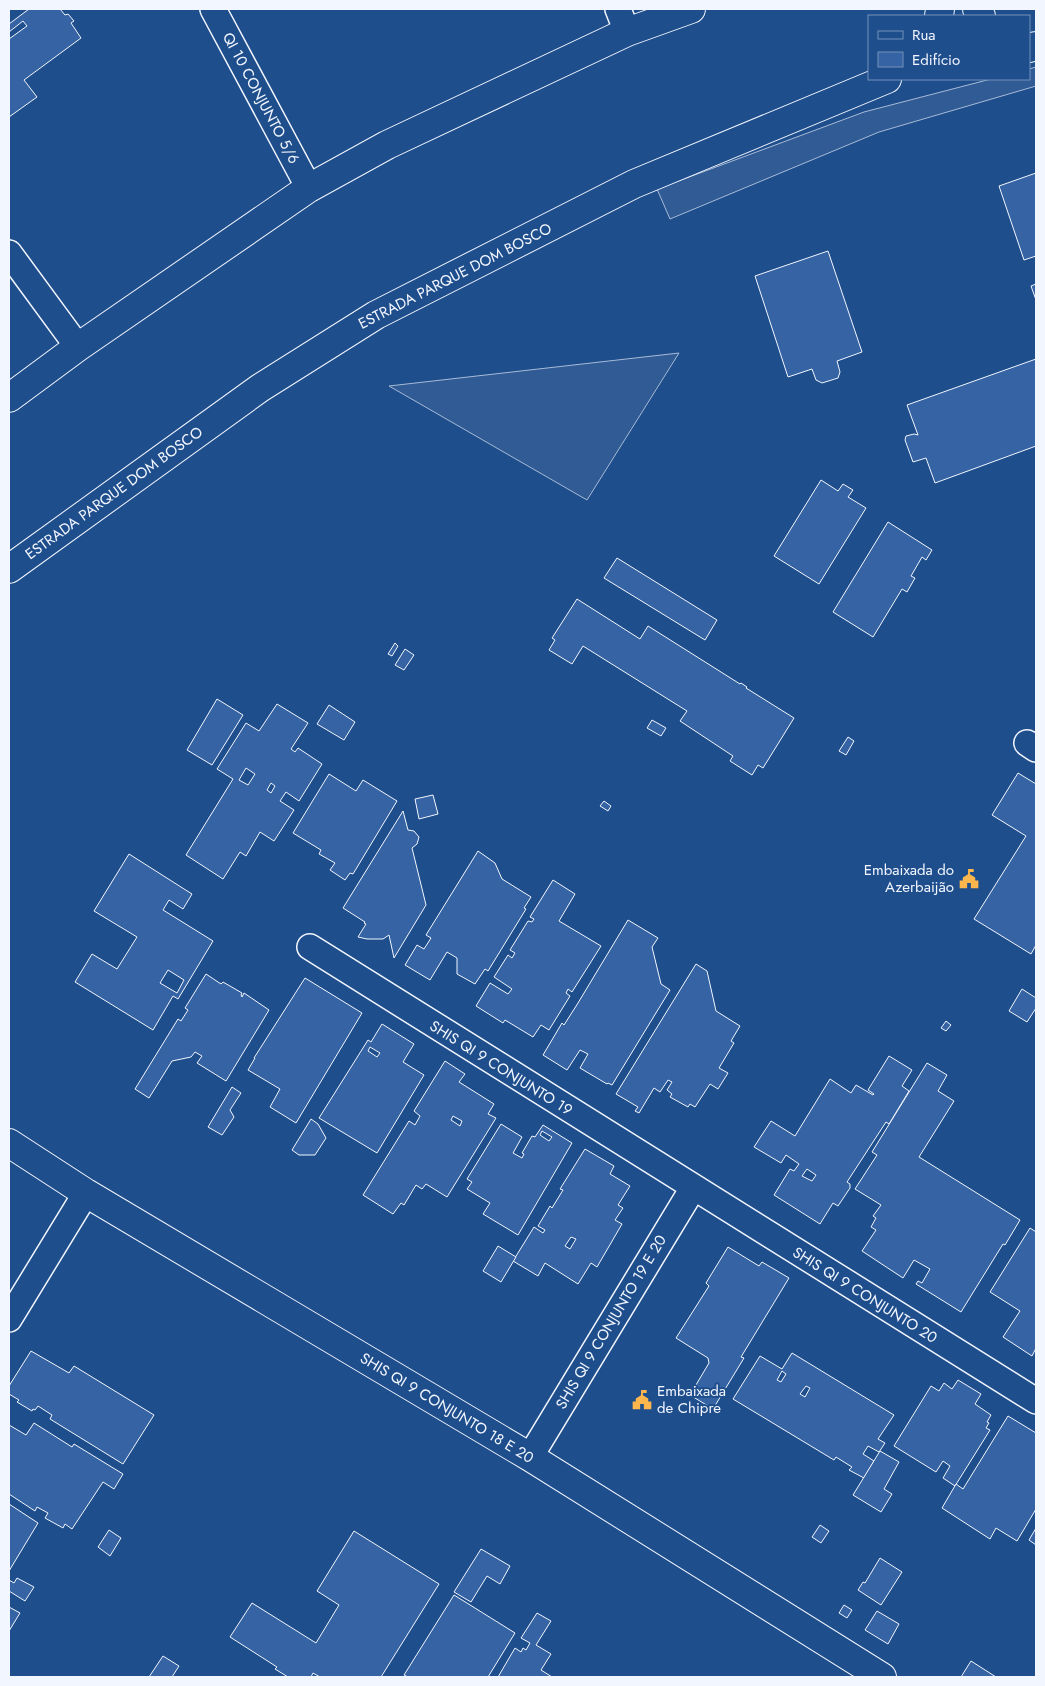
<svg xmlns="http://www.w3.org/2000/svg" width="1045" height="1686" font-family="Jost,sans-serif">
  <style>
    .built { fill: #305b95; stroke: #a8bbd7 }
    .building { fill: #3563a3; stroke: #f2f6ff; fill-rule: evenodd }
    .lines { fill: none; stroke-linecap: round; stroke-linejoin: round }
    .minor-casing { stroke: #f2f6ff; stroke-width: 28 }
    .tertiary-casing { stroke: #f2f6ff; stroke-width: 30 }
    .primary-casing { stroke: #f2f6ff; stroke-width: 30 }
    .minor { stroke: #1f4e8c; stroke-width: 25 }
    .tertiary { stroke: #1f4e8c; stroke-width: 28 }
    .primary { stroke: #1f4e8c; stroke-width: 28 }
    .labels { text-anchor: middle; dominant-baseline: central; stroke-width: 4; stroke-linejoin: round; paint-order: stroke }
    .street-label { font-size: 15px; fill: #f2f6ff; stroke: #1f4e8c }
    .poi-label { font-size: 15px; fill: #f2f6ff; stroke: #1f4e8c; text-anchor: end }
  </style>
  <rect width="100%" height="100%" fill="#1f4e8c"/>
  <g class="built">
    <polygon points="1036,67 1036,86 879,132 670,219 657,189 864,112 991,79 1029,79 1029,69"/>
    <polygon points="679,353 587,500 389,386"/>
  </g>
  <g class="building">
    <polygon points="29,9 60,9 65,15 68,14 74,21 71,23 81,38 24,80 37,97 9,117 9,39 27,26 23,21 9,32 9,24"/>
    <polygon points="1036,173 1036,256 1024,260 999,186"/>
    <polygon points="828,251 862,352 837,361 840,372 838,378 822,383 816,380 812,369 788,377 755,276"/>
    <polygon points="1036,284 1036,300 1031,286"/>
    <polygon points="1036,359 1036,446 935,483 926,458 913,462 905,440 906,436 914,434 918,435 907,405"/>
    <polygon points="821,480 838,491 843,484 853,490 848,497 866,508 819,584 774,556"/>
    <polygon points="888,522 932,550 926,560 922,557 911,576 915,578 907,592 902,589 873,637 833,612"/>
    <polygon points="617,558 717,620 705,640 604,578"/>
    <polygon points="577,599 640,639 648,626 740,684 741,683 747,687 746,688 794,718 763,768 758,765 752,775 730,761 733,756 680,721 687,711 583,646 572,664 549,650 555,640 552,638"/>
    <polygon points="395,643 398,646 392,656 388,654"/>
    <polygon points="405,649 414,655 404,670 395,665"/>
    <polygon points="217,699 243,715 212,765 187,750"/>
    <path d="M277,704l31,19 -17,26 4,3 3,-4 24,16 -23,37 -13,-9 -6,9 14,9 -20,31 -14,-9 -14,24 -6,-4 -17,27 -37,-24 47,-76 -16,-10 29,-46 13,8zM246,768l9,6 -7,11 -9,-5zM271,783l4,3 -4,7 -4,-3z"/>
    <polygon points="329,705 355,722 344,740 317,724"/>
    <polygon points="652,720 666,728 661,736 647,728"/>
    <polygon points="848,737 854,741 846,755 839,751"/>
    <polygon points="1018,773 1036,784 1036,945 1031,954 974,919 1026,836 992,815"/>
    <polygon points="329,774 356,791 363,780 397,801 353,874 350,873 345,880 330,870 335,863 319,854 321,850 293,833"/>
    <polygon points="433,795 438,814 419,819 415,799"/>
    <polygon points="604,801 611,806 608,811 600,806"/>
    <polygon points="403,811 408,830 414,831 419,837 417,844 412,848 426,905 394,958 389,935 383,939 367,939 358,937 366,924 364,923 365,922 343,908"/>
    <polygon points="478,851 495,863 502,879 531,897 524,908 526,909 488,971 485,969 475,984 457,974 457,958 447,952 430,980 405,965 417,945 424,949 431,938 426,935"/>
    <path d="M129,854l63,40 -9,15 -14,-9 -6,10 50,31 -35,58 -5,-3 -20,34 -78,-48 17,-28 25,15 20,-32 -43,-26zM168,970l16,10 -7,13 -17,-10z"/>
    <polygon points="553,880 575,894 559,921 601,946 572,992 568,989 566,993 570,996 549,1030 541,1025 533,1037 505,1020 503,1023 476,1006 490,983 508,994 512,989 494,977 508,955 512,958 515,953 510,950 528,921 532,922 534,919 530,917"/>
    <polygon points="628,920 658,938 652,947 661,984 670,990 612,1085 608,1083 607,1084 580,1068 588,1054 580,1050 567,1070 543,1055 562,1023 564,1025 578,1003"/>
    <polygon points="696,964 707,971 716,1011 740,1026 731,1041 734,1043 719,1068 728,1073 718,1089 710,1084 695,1107 690,1104 688,1107 670,1097 672,1094 667,1090 672,1082 668,1080 660,1092 654,1088 639,1113 635,1111 638,1107 616,1094"/>
    <polygon points="206,974 221,984 223,982 242,993 241,995 242,997 244,993 269,1010 226,1081 197,1063 202,1056 195,1052 191,1057 172,1061 149,1098 135,1089 178,1019 181,1021 188,1010 185,1008"/>
    <polygon points="305,978 362,1013 296,1123 270,1107 280,1089 248,1070 255,1058 254,1058"/>
    <polygon points="1022,989 1036,998 1036,1008 1027,1022 1009,1011"/>
    <polygon points="946,1021 951,1025 946,1031 941,1028"/>
    <path d="M382,1024l32,20 -11,18 21,13 -47,78 -58,-35 49,-78 3,2zM370,1047l10,6 -3,4 -9,-6z"/>
    <path d="M889,1056l23,14 -10,16 7,5 -20,33 -3,-2 -39,60 3,2v4l-12,18 -5,-3 -13,21 -46,-29 16,-26 4,2 5,-7 -13,-9 -5,8 -27,-16 17,-26 24,15 35,-57 21,14 5,-8 17,10 1,-1 -6,-4zM807,1169l9,6 -4,6 -10,-5z"/>
    <path d="M445,1061l20,13 -6,8 35,22 -6,10 8,4 -49,79 -21,-13 -4,5 -6,-4 -12,20 -3,-2 -8,11 -30,-19 46,-74 6,4 5,-9 -6,-5zM453,1116l9,5 -2,5 -9,-6z"/>
    <polygon points="927,1063 947,1075 938,1091 954,1101 919,1157 1020,1220 1005,1245 1003,1244 961,1312 916,1284 918,1281 922,1283 930,1269 914,1260 903,1278 862,1251 876,1230 871,1227 876,1218 873,1216 881,1205 855,1189 877,1155 872,1152"/>
    <polygon points="232,1087 241,1093 230,1110 234,1117 222,1135 208,1127"/>
    <polygon points="311,1119 318,1124 326,1138 315,1155 299,1155 292,1150"/>
    <path d="M501,1124l21,13 -9,16 9,5 2,-4 -2,-1 10,-17 3,1 8,-12 29,18 -54,92 -35,-21 7,-11 -23,-14 5,-7 -5,-3zM542,1131l10,6 -3,4 -9,-6z"/>
    <path d="M585,1149l29,17 -4,8 20,12 -12,19 5,3 -8,12 7,4 -25,43 -6,-4 -13,21 -33,-21 -7,13 -25,-15 21,-34 9,6 2,-3 -7,-4 12,-20 2,2 11,-18 -3,-1zM571,1237l5,2 -6,10 -5,-3z"/>
    <polygon points="1030,1228 1036,1232 1036,1348 1032,1356 1003,1337 1020,1311 990,1292"/>
    <polygon points="498,1246 516,1257 501,1282 483,1271"/>
    <polygon points="728,1247 759,1266 762,1262 789,1278 741,1357 744,1358 713,1409 690,1395 709,1363 708,1358 676,1338 709,1286 706,1283"/>
    <polygon points="31,1351 69,1373 74,1366 154,1415 123,1464 50,1419 52,1415 38,1406 35,1410 33,1409 32,1411 17,1402 19,1400 9,1394 9,1386"/>
    <path d="M792,1353l102,62 -16,24 7,4 -6,9 -11,-6 -5,8 11,7 -10,17 -15,-8 3,-3 -16,-10 -2,3 -101,-61 27,-43 22,13zM782,1371l4,3 -5,8 -4,-2zM806,1386l4,2 -5,9 -5,-3z"/>
    <polygon points="958,1380 981,1394 975,1404 991,1415 987,1422 989,1423 986,1428 990,1430 955,1486 943,1478 950,1466 943,1461 936,1472 894,1446 931,1386 939,1391 944,1383 952,1389"/>
    <polygon points="1008,1416 1036,1433 1036,1509 1017,1541 996,1528 990,1539 942,1508 956,1484 963,1489"/>
    <polygon points="34,1423 72,1447 74,1444 123,1474 114,1489 103,1482 72,1529 65,1524 63,1528 45,1518 48,1513 37,1507 35,1511 9,1494 9,1425 26,1435"/>
    <polygon points="880,1451 899,1462 884,1489 892,1494 881,1512 853,1495"/>
    <polygon points="9,1504 38,1523 9,1571"/>
    <polygon points="820,1525 829,1531 821,1543 812,1537"/>
    <polygon points="1036,1528 1036,1545 1029,1540"/>
    <polygon points="109,1530 121,1538 110,1556 98,1547"/>
    <polygon points="354,1531 439,1584 381,1677 320,1677 313,1673 311,1677 288,1677 275,1669 277,1667 230,1637 252,1603 316,1643 339,1605 317,1591"/>
    <polygon points="481,1549 510,1566 500,1584 487,1576 471,1602 454,1592"/>
    <polygon points="880,1558 902,1572 881,1605 858,1590 863,1582 865,1583"/>
    <polygon points="17,1578 34,1587 25,1601 9,1591 9,1580 14,1583"/>
    <polygon points="454,1595 515,1633 488,1677 408,1677 404,1675"/>
    <polygon points="844,1605 852,1610 847,1618 839,1613"/>
    <polygon points="9,1607 20,1613 9,1631"/>
    <polygon points="877,1611 899,1624 888,1644 865,1630"/>
    <polygon points="537,1613 551,1621 536,1645 551,1654 541,1670 552,1677 498,1677 515,1648 521,1652 523,1648 526,1650 530,1643 521,1638"/>
    <polygon points="163,1656 179,1666 172,1677 149,1677"/>
    <polygon points="971,1661 996,1677 961,1677"/>
  </g>
  <g class="lines">
    <defs>
      <g id="minor">
        <polyline points="213,9 309,188"/>
        <polyline points="618,9 627,32"/>
        <polyline points="9,253 78,347"/>
        <polyline points="1027,743 1036,749"/>
        <polyline points="310,947 1036,1401"/>
        <polyline points="9,1319 86,1193"/>
        <polyline points="530,1457 693,1188"/>
      </g>
      <polyline id="tertiary" points="9,1143 86,1193 530,1457 882,1677"/>
      <g id="primary">
        <polyline points="977,9 981,16"/>
        <polyline points="939,16 940,9"/>
        <polyline points="1029,48 1036,46"/>
        <polyline points="9,398 78,347 309,188 387,145 627,32 691,9"/>
        <polyline points="9,569 260,388 376,315 634,184 887,79"/>
      </g>
    </defs>
    <use href="#minor" class="minor-casing"/>
    <use href="#tertiary" class="tertiary-casing"/>
    <use href="#primary" class="primary-casing"/>
    <use href="#minor" class="minor"/>
    <use href="#tertiary" class="tertiary"/>
    <use href="#primary" class="primary"/>
  </g>
  <defs>
    <symbol id="civic-bare" viewBox="-9 -9 18 18"><path d="M-.6-6.5H3V-4.5H.6V-3L4-1V1h2V6H-6V1h2V-1L-.6-3ZM-1.2 2.5V6h2.4V2.5Z" fill="#ffb74d" stroke="#1f4e8c" stroke-width="2.5" paint-order="stroke"/></symbol>
  </defs>
  <g fill-rule="evenodd">
    <use href="#civic-bare" x="955" y="865" width="28" height="28"/>
    <use href="#civic-bare" x="628" y="1386" width="28" height="28"/>
  </g>
  <g class="labels">
    <g class="street-label">
      <text transform="translate(261 98) rotate(62)">QI 10 CONJUNTO 5/6</text>
      <text transform="translate(455 276) rotate(-27)">ESTRADA PARQUE DOM BOSCO</text>
      <text transform="translate(114 493) rotate(-36)">ESTRADA PARQUE DOM BOSCO</text>
      <text transform="translate(501 1068) rotate(32)">SHIS QI 9 CONJUNTO 19</text>
      <text transform="translate(865 1295) rotate(32)">SHIS QI 9 CONJUNTO 20</text>
      <text transform="translate(611 1322) rotate(-59)">SHIS QI 9 CONJUNTO 19 E 20</text>
      <text transform="translate(447 1408) rotate(31)">SHIS QI 9 CONJUNTO 18 E 20</text>
    </g>
    <g class="poi-label">
      <text x="954" y="870">Embaixada do<tspan x="954" dy="17">Azerbaijão</tspan></text>
      <text x="657" y="1391" text-anchor="start">Embaixada<tspan x="657" dy="17">de Chipre</tspan></text>
    </g>
  </g>
  <rect width="1045" height="1686" fill="none" stroke="#f2f6ff" stroke-width="20"/>
  <rect x="868" y="15" width="162" height="65" fill="#1f4e8c" stroke="#7391ba"/>
  <rect x="878" y="31" width="25" height="8" fill="#1f4e8c" stroke="#7391ba"/>
  <text x="912" y="40" font-size="15" fill="#f2f6ff">Rua</text>
  <rect x="878" y="52" width="25" height="15" fill="#3563a3" stroke="#7391ba"/>
  <text x="912" y="65" font-size="15" fill="#f2f6ff">Edifício</text>
</svg>
